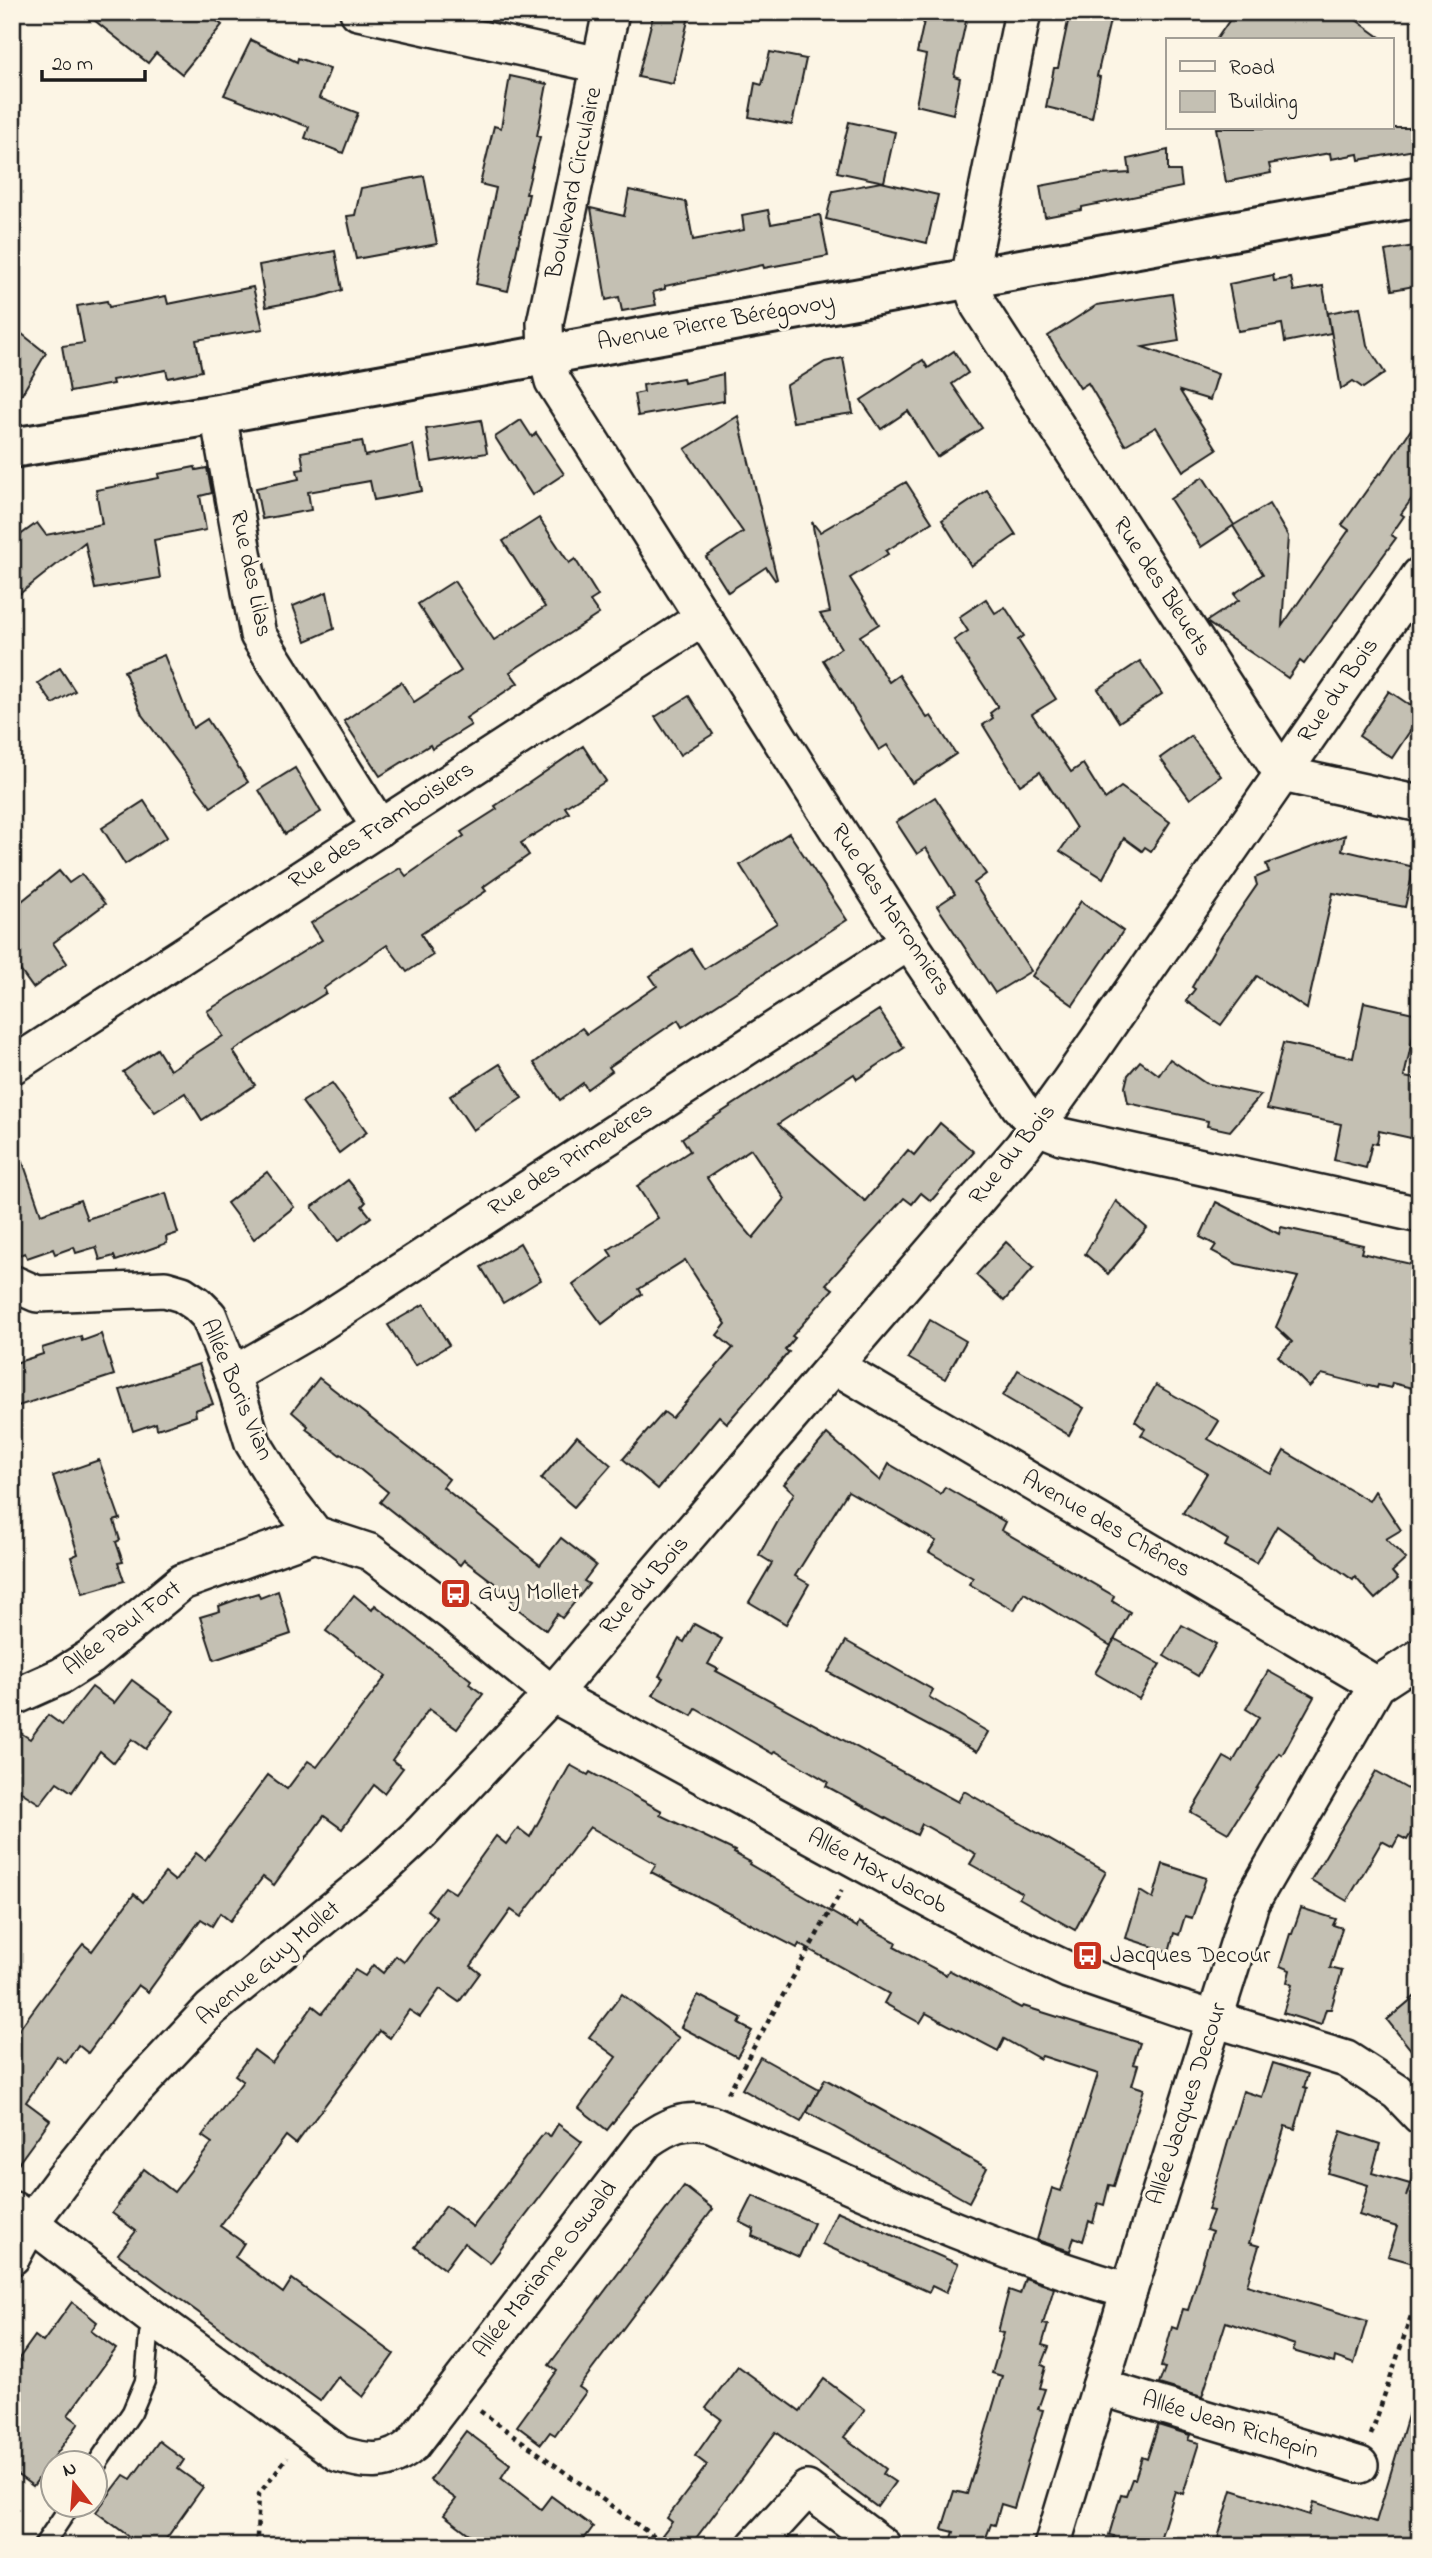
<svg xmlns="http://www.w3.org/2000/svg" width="1432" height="2558" font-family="'Indie Flower',sans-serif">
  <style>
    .building { fill: #c4c0b3; stroke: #1c1c1c; stroke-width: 2; fill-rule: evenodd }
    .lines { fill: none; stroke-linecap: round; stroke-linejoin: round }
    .lane-casing { stroke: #1c1c1c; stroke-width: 23 }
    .street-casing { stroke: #1c1c1c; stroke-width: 40 }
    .secondary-casing { stroke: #1c1c1c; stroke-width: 44 }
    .path { stroke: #1c1c1c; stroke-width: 4.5; stroke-dasharray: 5 5; stroke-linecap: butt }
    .lane { stroke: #fcf5e5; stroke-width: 18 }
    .street { stroke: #fcf5e5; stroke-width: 35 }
    .secondary { stroke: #fcf5e5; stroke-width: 38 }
    .labels { text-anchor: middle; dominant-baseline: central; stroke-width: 6; stroke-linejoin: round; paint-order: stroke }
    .street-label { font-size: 24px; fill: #1c1c1c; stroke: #fcf5e5 }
    .poi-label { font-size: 24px; fill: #1c1c1c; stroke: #fcf5e5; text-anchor: start }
  </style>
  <rect width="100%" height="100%" fill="#fcf5e5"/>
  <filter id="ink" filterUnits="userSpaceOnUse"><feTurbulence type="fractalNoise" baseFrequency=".0143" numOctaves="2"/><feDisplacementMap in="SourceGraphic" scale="14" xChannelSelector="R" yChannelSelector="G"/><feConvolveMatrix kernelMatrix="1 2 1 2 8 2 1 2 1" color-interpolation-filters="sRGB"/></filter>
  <g filter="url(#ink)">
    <g class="building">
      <polygon points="84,12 206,12 222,25 182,74 156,53 148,63"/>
      <polygon points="654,12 690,12 673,84 638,77"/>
      <polygon points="926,12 968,12 954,76 960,78 953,114 916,105 926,55 917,53"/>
      <polygon points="1070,12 1112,12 1097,76 1100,77 1092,118 1046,107 1054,68 1058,68"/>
      <polygon points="1235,12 1345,12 1384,40 1216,40"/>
      <polygon points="251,40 297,62 298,58 330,69 319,98 358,113 343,153 305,138 309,127 224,95"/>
      <polygon points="770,52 806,59 792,125 749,117 755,83 762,85"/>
      <polygon points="510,76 547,84 537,136 540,137 526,194 529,194 508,291 476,284 496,188 480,184 494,126 501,128"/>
      <polygon points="849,122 895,132 884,182 837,172"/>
      <polygon points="1216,128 1420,128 1420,149 1359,160 1358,154 1331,159 1330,153 1269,164 1271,173 1226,182"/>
      <polygon points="1168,150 1168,171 1180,171 1182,187 1082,207 1082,210 1045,217 1040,186 1099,175 1130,173 1128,159"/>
      <polygon points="424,176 437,244 356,259 347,216 355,215 361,188"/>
      <polygon points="881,182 938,195 927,243 826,219 833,191"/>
      <polygon points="629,190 686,202 693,240 744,230 742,215 768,210 771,224 820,215 828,256 764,268 763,265 665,286 665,289 653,292 656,305 622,311 619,297 606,300 591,208 624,216"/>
      <polygon points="1420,245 1420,285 1392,290 1385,251"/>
      <polygon points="335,251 342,290 319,297 266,307 259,265"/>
      <polygon points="1273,275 1274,281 1291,278 1294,291 1323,286 1331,333 1285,342 1282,324 1238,331 1229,284"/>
      <polygon points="253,287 263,329 196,340 202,371 168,378 166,370 112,380 113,384 70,392 62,346 84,343 77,306 107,301 109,307 166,296 168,304"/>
      <polygon points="1172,294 1179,341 1143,347 1218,374 1210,400 1180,391 1217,449 1183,471 1156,427 1125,445 1088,383 1080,388 1048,336 1097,305"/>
      <polygon points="1360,307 1367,345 1385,373 1363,388 1353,381 1341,389 1328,313"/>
      <polygon points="12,326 46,353 12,411"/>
      <polygon points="954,351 968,373 952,384 982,428 937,457 908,411 881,429 861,400 923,360 928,368"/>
      <polygon points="843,358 853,413 793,422 786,386 825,362"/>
      <polygon points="723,374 724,401 638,416 634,394 644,392 643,385 683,378 684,383"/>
      <polygon points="738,416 777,579 775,580 766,567 728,592 706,557 743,532 685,449"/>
      <polygon points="1420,416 1420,487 1401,514 1404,516 1391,535 1396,538 1304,664 1300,661 1288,678 1208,623 1207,621 1239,600 1234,594 1263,574 1233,526 1201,547 1170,499 1203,477 1234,525 1269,504 1288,536 1282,626 1349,530 1342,525 1379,473 1381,474"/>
      <polygon points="481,420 487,453 432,462 426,429"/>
      <polygon points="521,420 532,437 536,433 564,474 532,495 495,437"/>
      <polygon points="362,441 365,456 413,445 422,491 374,500 370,481 308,492 311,510 262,519 256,488 299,479 297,470 304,469 301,452"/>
      <polygon points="195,467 196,470 207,468 212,493 200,496 206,530 154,540 160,578 95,589 85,542 12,600 12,541 37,523 46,535 102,524 96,490 159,478 158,474"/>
      <polygon points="906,482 932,522 886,551 888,554 850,578 879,624 860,636 889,682 899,675 927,718 931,716 956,754 912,783 887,745 879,750 823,660 841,648 820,614 830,612 812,522 820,532"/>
      <polygon points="987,490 1016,535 971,566 942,520"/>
      <polygon points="539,518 569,563 575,559 598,596 590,601 599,614 510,672 518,683 466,718 471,725 432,749 430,745 380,776 344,721 401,682 414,702 461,671 418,604 454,581 494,640 545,607 503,541"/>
      <polygon points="327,592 334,629 306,641 293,606"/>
      <polygon points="986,599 995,613 1005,607 1024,636 1018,640 1056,699 1032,714 1071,772 1083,764 1105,799 1121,787 1170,822 1151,851 1145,847 1142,851 1124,838 1103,878 1060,851 1076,828 1040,772 1020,785 983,725 993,718 990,713 998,707 954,640 968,631 959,617"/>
      <polygon points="164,655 193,728 207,719 248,782 211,807 142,715 124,671"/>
      <polygon points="1140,661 1162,694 1119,722 1098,689"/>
      <polygon points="60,668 75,691 53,704 38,683"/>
      <polygon points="1389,691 1420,712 1420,716 1392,758 1359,736"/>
      <polygon points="689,696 713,734 680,755 655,717"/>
      <polygon points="1191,736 1221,776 1190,799 1160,758"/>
      <polygon points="583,746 606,781 565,807 569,813 521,843 529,855 483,887 486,891 421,934 433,955 407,972 387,945 324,988 326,993 233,1051 255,1085 202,1120 185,1093 155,1112 123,1072 157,1049 170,1070 223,1036 207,1011 322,940 311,923 400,868 406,876 464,836 461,832 497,809 495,806"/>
      <polygon points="295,768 321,812 285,834 259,790"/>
      <polygon points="935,797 986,874 974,883 1031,971 995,993 937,906 955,894 926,848 917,854 896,822"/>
      <polygon points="144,801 167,837 125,864 102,828"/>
      <polygon points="789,833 847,920 682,1027 678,1020 609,1067 612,1071 587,1089 583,1083 560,1100 534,1063 582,1028 587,1034 657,986 650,976 691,949 704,969 777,923 740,865"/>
      <polygon points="1345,835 1342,850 1414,867 1405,907 1333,893 1307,1009 1257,976 1221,1025 1186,1001 1195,989 1192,987 1222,936 1257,885 1255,878 1269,872 1266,864"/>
      <polygon points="59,871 69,883 82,874 105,904 53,943 67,963 33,988 12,959 12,909"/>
      <polygon points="1081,901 1123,931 1073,1005 1032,976"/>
      <polygon points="1364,1002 1418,1014 1404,1077 1420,1080 1420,1140 1379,1131 1377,1144 1372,1143 1366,1168 1334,1160 1341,1124 1267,1109 1283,1043 1353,1058"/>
      <path d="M879,1010l25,38 -47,31 -3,-5 -76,50 87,77 43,-51 6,5 26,-32 34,29 -43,49 -10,-8 -9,11 -8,-6 -78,86 7,5 -41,47 3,2 -10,12 4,2 -62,71 -8,-7 -61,73 -35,-30 41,-47 8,6 61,-70 -16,-13 9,-11 -41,-64 -46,29 3,5 -40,30 -29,-39 39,-29 -4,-6 50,-32 -21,-32 53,-35 -8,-13zM751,1149l34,50 -32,39 -28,-33 -18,-27z"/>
      <polygon points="1170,1059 1205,1083 1261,1095 1230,1131 1207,1126 1208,1121 1128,1103 1125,1087 1128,1075 1140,1061 1159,1075"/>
      <polygon points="500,1064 522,1098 473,1130 450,1096"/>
      <polygon points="332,1083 367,1132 339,1153 302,1102"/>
      <polygon points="16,1142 41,1214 80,1200 87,1219 166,1193 178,1233 166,1237 167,1243 116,1261 114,1256 100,1260 96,1247 76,1253 74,1247 55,1254 53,1249 27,1258 25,1253 12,1257 12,1143"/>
      <polygon points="267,1172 294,1207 254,1239 227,1203"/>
      <polygon points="348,1180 366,1202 362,1206 371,1217 338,1241 312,1207"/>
      <polygon points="1116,1201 1147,1228 1108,1274 1085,1254"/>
      <polygon points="1216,1202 1279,1234 1281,1227 1363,1245 1361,1253 1420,1266 1420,1309 1410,1355 1420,1357 1420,1390 1392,1383 1391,1388 1378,1385 1377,1388 1322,1374 1309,1387 1278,1356 1292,1342 1276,1327 1298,1277 1237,1264 1212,1251 1216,1245 1200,1237"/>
      <polygon points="1006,1242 1034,1267 1004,1301 976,1275"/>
      <polygon points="520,1243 541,1280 503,1303 481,1267"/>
      <polygon points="424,1304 449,1345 415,1366 388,1325"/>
      <polygon points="930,1320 966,1341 945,1379 908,1358"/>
      <polygon points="101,1334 114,1375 12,1408 12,1364 43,1354 42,1348 81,1336 82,1341"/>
      <polygon points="199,1364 213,1404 195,1410 196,1416 157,1429 156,1423 133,1431 120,1390"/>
      <polygon points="1018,1370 1084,1408 1069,1435 1003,1396"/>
      <polygon points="319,1378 449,1479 443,1487 540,1565 561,1538 596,1565 584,1581 589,1584 562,1618 557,1614 546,1630 510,1603 514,1598 464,1560 460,1565 380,1502 388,1492 341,1454 340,1455 306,1429 308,1426 292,1412"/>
      <polygon points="1156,1385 1219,1421 1208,1439 1271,1474 1284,1451 1369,1501 1375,1491 1401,1530 1386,1539 1406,1559 1392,1572 1398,1579 1375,1599 1355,1577 1353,1580 1277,1526 1256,1563 1225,1546 1228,1540 1183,1513 1207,1473 1141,1435 1145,1429 1135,1421"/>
      <polygon points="827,1434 880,1481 889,1464 941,1494 945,1487 1005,1522 1001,1530 1114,1596 1112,1601 1130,1612 1111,1645 1115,1639 1160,1664 1139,1699 1095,1673 1111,1646 1024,1593 1014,1610 969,1584 973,1578 929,1552 936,1541 848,1491 795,1576 809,1584 786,1624 749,1602 772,1563 759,1555 794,1493 784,1484"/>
      <polygon points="577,1436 611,1465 574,1507 541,1479"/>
      <polygon points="99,1460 120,1519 114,1521 120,1540 116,1542 123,1562 118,1563 124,1581 83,1593 71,1557 78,1554 53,1476"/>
      <polygon points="278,1591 291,1634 214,1660 200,1617 220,1611 219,1606 238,1599 258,1593 260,1598"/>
      <polygon points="354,1595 372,1610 375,1605 471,1680 469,1684 483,1694 457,1729 429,1709 392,1760 403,1768 384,1793 374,1785 342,1829 324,1816 274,1885 263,1877 230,1921 220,1913 212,1926 201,1919 148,1992 138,1985 88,2053 78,2045 66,2063 57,2056 26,2102 50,2120 12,2172 12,2039 64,1968 83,1944 92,1951 134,1894 143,1902 165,1873 175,1881 196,1853 205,1860 268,1775 287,1789 308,1761 317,1767 386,1676 326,1631"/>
      <polygon points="694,1624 722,1639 708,1664 718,1669 716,1671 958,1802 964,1791 1106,1872 1075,1930 1019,1898 1022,1893 970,1864 976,1854 922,1824 917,1835 826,1786 828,1782 775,1751 773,1754 696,1709 692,1716 653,1695 663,1678 659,1676 679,1639 684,1642"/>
      <polygon points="1182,1625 1216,1644 1198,1676 1164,1656"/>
      <polygon points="846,1641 933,1690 929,1697 988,1732 977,1752 828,1672"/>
      <polygon points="1268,1671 1314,1697 1282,1755 1279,1753 1228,1833 1191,1812 1224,1757 1233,1762 1259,1717 1246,1709"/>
      <polygon points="132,1680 174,1711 146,1749 132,1739 114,1763 100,1751 72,1792 57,1782 40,1804 12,1786 12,1727 30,1739 48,1715 62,1725 92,1687 114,1703"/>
      <polygon points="570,1765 588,1775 590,1772 662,1811 660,1815 735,1851 734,1853 750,1862 749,1864 857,1927 859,1922 896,1942 894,1947 946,1975 949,1970 1021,2008 1023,2006 1140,2043 1133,2064 1138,2065 1132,2085 1144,2089 1114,2186 1109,2185 1104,2205 1098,2203 1093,2223 1089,2221 1083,2241 1074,2237 1070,2251 1037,2240 1052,2188 1061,2191 1098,2074 1042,2056 1040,2059 1004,2039 998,2051 926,2013 920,2023 884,2003 889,1994 799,1944 797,1948 651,1872 656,1864 590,1827 521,1917 511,1910 471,1966 480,1973 459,2002 440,1989 420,2017 409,2010 390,2038 380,2031 296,2144 286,2136 220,2226 244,2243 235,2257 283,2293 292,2279 394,2354 363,2397 338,2377 320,2401 118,2254 136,2231 112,2213 144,2169 174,2192 212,2143 202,2136 243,2081 235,2075 254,2050 272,2063 313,2006 322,2013 355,1970 365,1976 373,1965 383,1973 396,1956 404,1962 437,1918 427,1910 445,1887 455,1893 496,1836 506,1844 518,1828 530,1837"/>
      <polygon points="1376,1771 1420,1796 1420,1817 1407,1840 1399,1836 1393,1847 1382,1841 1347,1901 1311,1880"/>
      <polygon points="1163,1864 1206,1878 1192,1918 1185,1916 1179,1935 1174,1933 1169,1952 1126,1938 1140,1891 1153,1899"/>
      <polygon points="1301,1908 1336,1919 1333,1925 1342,1928 1330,1968 1342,1971 1331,2009 1326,2009 1321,2025 1283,2013 1292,1985 1287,1982 1290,1970 1280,1966 1290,1934 1292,1934"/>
      <polygon points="1420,1992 1420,2061 1387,2020"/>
      <polygon points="622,1994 679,2038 607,2130 579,2108 616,2057 589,2037"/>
      <polygon points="698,1995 742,2018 739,2024 752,2031 737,2057 681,2027"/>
      <polygon points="760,2057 819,2090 801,2122 742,2089"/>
      <polygon points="1273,2063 1308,2074 1304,2087 1307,2088 1295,2129 1285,2126 1249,2243 1259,2246 1247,2285 1367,2321 1354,2364 1335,2357 1334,2363 1293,2351 1295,2345 1226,2322 1202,2397 1159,2384 1165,2368 1161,2367 1172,2327 1177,2329 1183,2309 1188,2310 1212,2232 1206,2230 1213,2211 1208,2210 1243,2091 1262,2097"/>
      <polygon points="825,2079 987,2168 969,2202 807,2112"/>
      <polygon points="558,2124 582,2142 490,2263 464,2243 445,2269 415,2247 446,2206 473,2227 544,2133 550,2137"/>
      <polygon points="1341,2131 1380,2144 1372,2173 1410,2184 1406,2197 1413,2175 1420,2176 1420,2265 1388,2256 1397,2227 1359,2215 1368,2185 1328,2173"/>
      <polygon points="684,2186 713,2209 579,2387 586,2392 555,2435 550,2432 541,2444 517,2426 557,2371 549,2365"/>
      <polygon points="753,2196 814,2223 799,2257 752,2236 754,2229 740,2222"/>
      <polygon points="837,2211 958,2264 946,2293 932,2286 929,2292 822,2244"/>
      <polygon points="1025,2278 1054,2288 1043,2324 1048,2325 1042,2345 1049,2347 1042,2365 1046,2367 1040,2388 1045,2389 1038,2409 1043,2410 1014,2508 1001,2504 995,2525 991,2524 983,2546 949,2546 954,2532 942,2529 954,2491 967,2494 1002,2376 992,2373 1004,2333 998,2332 1009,2290 1020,2294"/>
      <polygon points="72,2302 97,2322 91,2331 116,2349 68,2415 79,2423 33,2486 12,2471 12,2368 35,2336 43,2342"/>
      <polygon points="738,2366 800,2411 824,2379 865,2410 844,2437 886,2469 883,2474 895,2482 877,2507 776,2432 690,2546 676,2546 662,2535 672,2522 667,2518 707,2465 695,2456 721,2419 706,2408"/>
      <polygon points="1413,2399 1420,2399 1420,2546 1244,2546 1218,2538 1232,2490 1310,2515 1314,2502 1376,2522"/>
      <polygon points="1158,2425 1190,2435 1188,2440 1199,2443 1183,2494 1175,2491 1158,2546 1111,2546 1114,2536 1109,2535 1121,2494 1126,2495 1132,2479 1135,2479 1142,2457 1147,2459"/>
      <polygon points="466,2431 510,2464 501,2478 541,2509 551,2496 593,2527 579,2546 485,2546 444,2515 456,2499 430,2480"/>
      <polygon points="159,2441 184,2460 178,2469 203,2487 161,2546 142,2546 96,2512 124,2475 131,2479"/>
    </g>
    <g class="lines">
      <defs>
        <g id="lane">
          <polyline points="94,2468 132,2412 145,2381 149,2335 157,2321"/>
          <polyline points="43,2546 70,2506"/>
        </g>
        <g id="street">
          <polyline points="358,12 600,65"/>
          <polyline points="611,12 545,323 546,354 553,381 909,942 1019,1106 1038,1127 1061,1136 1420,1215"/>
          <polyline points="1023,12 969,278 979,306 1282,774 1420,804"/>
          <polyline points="218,414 258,635 380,828"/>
          <polyline points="12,1066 703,618"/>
          <polyline points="12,1283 37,1294 165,1289 182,1294 197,1304 209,1316 232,1375 253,1443 285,1495 315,1534 370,1552 452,1613 552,1694 996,1936 1068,1970 1175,2007 1346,2059 1397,2092 1420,2116"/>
          <polyline points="835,1366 1377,1685"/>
          <polyline points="232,1375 310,1330 909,942"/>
          <polyline points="12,1698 61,1676 91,1657 182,1582 315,1534"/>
          <path d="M14,2210l143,111 182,133c28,9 49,11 73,-9l234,-304c21,-15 39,-24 65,-17 137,59 274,126 418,167"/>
          <polyline points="12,2257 31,2222 61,2182 133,2092 211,2009 380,1871 422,1832 552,1694 1023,1146 1069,1082 1420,575"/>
          <polyline points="1100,2387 1360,2465"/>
          <polyline points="755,2546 807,2489 883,2546"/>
          <polyline points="1052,2546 1129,2291 1251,1903 1377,1685 1420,1657"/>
        </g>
        <polyline id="secondary" points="12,448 218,414 1420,197"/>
      </defs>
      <use href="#lane" class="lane-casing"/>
      <use href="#street" class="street-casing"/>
      <use href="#secondary" class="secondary-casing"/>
      <g class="path">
        <polyline points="728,2093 842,1890"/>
        <polyline points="480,2411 667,2546"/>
        <polyline points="1371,2435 1411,2316 1420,2312"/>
        <polyline points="263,2546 257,2536 259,2494 287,2457"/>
      </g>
      <use href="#lane" class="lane"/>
      <use href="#street" class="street"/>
      <use href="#secondary" class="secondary"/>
    </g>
  </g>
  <defs>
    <symbol id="bus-square" viewBox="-11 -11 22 22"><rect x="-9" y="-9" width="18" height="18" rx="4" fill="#c8321e" stroke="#fcf5e5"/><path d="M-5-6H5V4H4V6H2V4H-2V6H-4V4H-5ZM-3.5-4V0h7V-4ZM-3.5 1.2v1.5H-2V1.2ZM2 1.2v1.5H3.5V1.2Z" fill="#fff"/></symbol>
  </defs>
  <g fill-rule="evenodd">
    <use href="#bus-square" x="438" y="1576" width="35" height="35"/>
    <use href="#bus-square" x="1070" y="1938" width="35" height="35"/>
  </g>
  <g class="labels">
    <g class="street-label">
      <text transform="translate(575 183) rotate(-78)">Boulevard Circulaire</text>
      <text transform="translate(716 323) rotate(-10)">Avenue Pierre Bérégovoy</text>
      <text transform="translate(250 574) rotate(78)">Rue des Lilas</text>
      <text transform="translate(1161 587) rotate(57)">Rue des Bleuets</text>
      <text transform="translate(1339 691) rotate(-55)">Rue du Bois</text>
      <text transform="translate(382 826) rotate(-33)">Rue des Framboisiers</text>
      <text transform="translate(890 910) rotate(57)">Rue des Marronniers</text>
      <text transform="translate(1013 1155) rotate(-51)">Rue du Bois</text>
      <text transform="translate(571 1160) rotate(-33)">Rue des Primevères</text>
      <text transform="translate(236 1390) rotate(67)">Allée Boris Vian</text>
      <text transform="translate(1106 1525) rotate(30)">Avenue des Chênes</text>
      <text transform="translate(645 1586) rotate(-49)">Rue du Bois</text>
      <text transform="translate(123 1629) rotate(-37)">Allée Paul Fort</text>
      <text transform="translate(877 1872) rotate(28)">Allée Max Jacob</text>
      <text transform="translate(269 1964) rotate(-40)">Avenue Guy Mollet</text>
      <text transform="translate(1188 2104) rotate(-72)">Allée Jacques Decour</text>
      <text transform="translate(546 2270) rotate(-52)">Allée Marianne Oswald</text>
      <text transform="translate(1230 2426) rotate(17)">Allée Jean Richepin</text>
    </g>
    <g class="poi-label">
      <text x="478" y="1593">Guy Mollet</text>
      <text x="1110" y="1956">Jacques Decour</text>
    </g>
  </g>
  <rect width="1432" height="2558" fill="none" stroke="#fcf5e5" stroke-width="42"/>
  <rect x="21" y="21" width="1390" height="2516" fill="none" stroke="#1c1c1c" stroke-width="2.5" filter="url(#ink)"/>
  <rect x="1166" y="38" width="228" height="91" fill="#fcf5e5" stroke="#a29e95" stroke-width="2"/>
  <rect x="1180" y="61" width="35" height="10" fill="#fcf5e5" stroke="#a29e95" stroke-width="2"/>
  <text x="1229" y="74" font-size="21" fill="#1c1c1c">Road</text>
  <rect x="1180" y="91" width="35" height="21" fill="#c4c0b3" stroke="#a29e95" stroke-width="2"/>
  <text x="1229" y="108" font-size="21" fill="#1c1c1c">Building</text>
  <g transform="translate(74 2484) rotate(343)"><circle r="33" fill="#fcf5e5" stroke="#a29e95" stroke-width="2"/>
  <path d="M0-5L12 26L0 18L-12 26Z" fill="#c8321e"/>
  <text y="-10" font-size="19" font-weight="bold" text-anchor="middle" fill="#1c1c1c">N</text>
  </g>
  <path d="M42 70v10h103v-10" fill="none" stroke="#1c1c1c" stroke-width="3.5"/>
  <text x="52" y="70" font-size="21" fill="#1c1c1c" stroke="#fcf5e5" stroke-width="5" paint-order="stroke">20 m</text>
</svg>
